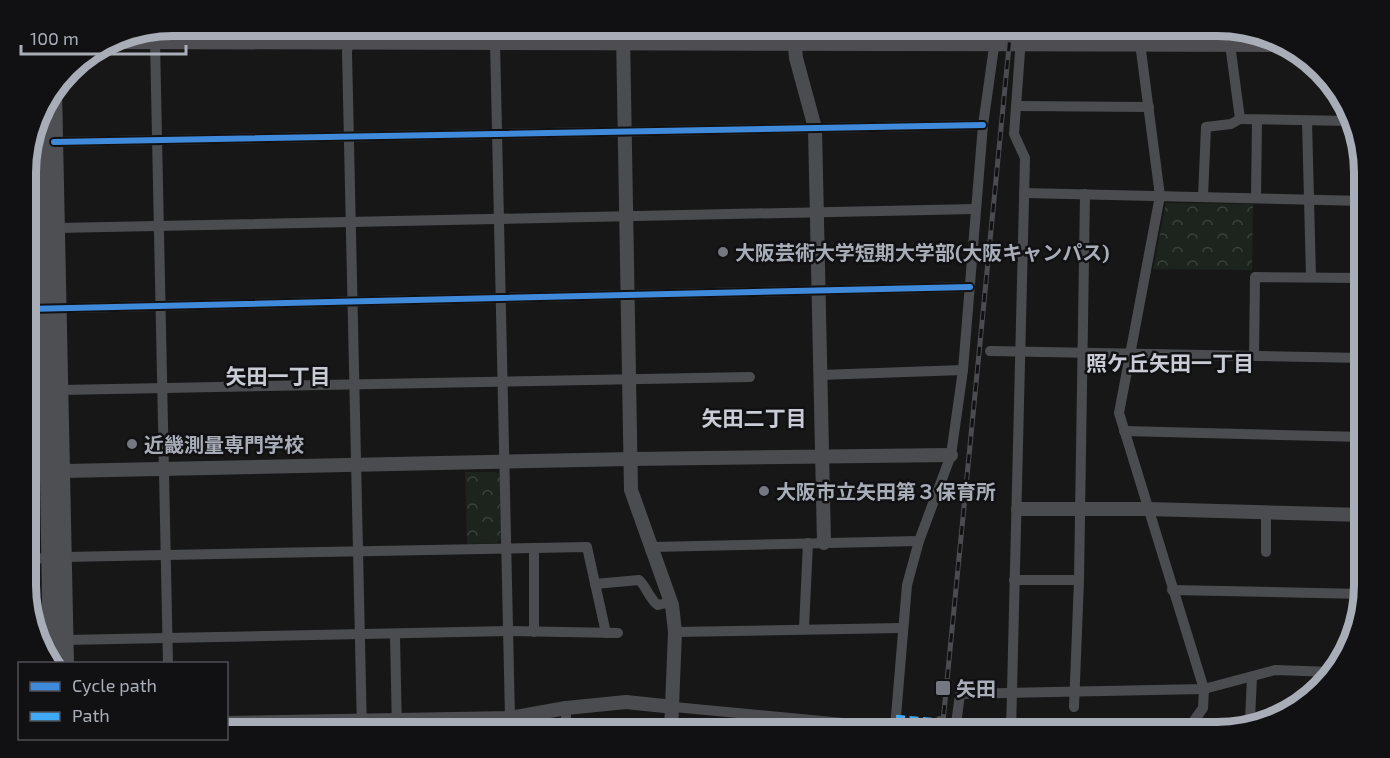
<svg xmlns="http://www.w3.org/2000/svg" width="1390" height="758" font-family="'Exo 2','Noto Sans JP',sans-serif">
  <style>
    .park { fill: url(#park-crowns) }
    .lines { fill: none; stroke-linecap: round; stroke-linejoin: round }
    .pedestrian { stroke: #4b4c50; stroke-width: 8 }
    .minor { stroke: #4b4c50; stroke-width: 10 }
    .tertiary { stroke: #4b4c50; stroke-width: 14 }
    .primary { stroke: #4d4f52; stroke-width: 16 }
    .trunk { stroke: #4e4e52; stroke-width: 16 }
    .rail-casing { stroke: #4b4c4f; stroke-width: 5 }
    .rail { stroke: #111113; stroke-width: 3; stroke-dasharray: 9; stroke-linecap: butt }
    .quiet { stroke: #3fa9f5; stroke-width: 4.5; stroke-dasharray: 9 4.5; stroke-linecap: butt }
    .cycleway-casing { stroke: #111113; stroke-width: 10 }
    .cycleway { stroke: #408adc; stroke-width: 6 }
    .poi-dot { fill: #757880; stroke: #111113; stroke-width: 2 }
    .labels { text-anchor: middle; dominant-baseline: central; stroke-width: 5; stroke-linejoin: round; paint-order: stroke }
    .poi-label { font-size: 20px; font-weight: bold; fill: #a8adb8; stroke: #111113; text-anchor: start }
    .neighbourhood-label { font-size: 21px; font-weight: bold; fill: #c9ccd4; stroke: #111113 }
    .rim { fill: none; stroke: #a8adb8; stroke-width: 8 }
  </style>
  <defs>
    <pattern id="park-crowns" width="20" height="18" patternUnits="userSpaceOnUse" patternTransform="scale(1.5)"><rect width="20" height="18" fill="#1d241e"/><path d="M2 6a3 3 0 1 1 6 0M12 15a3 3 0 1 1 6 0" fill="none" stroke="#3b413d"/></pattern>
  </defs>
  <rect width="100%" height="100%" fill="#171717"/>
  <g class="park">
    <polygon points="1166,203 1253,204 1252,270 1153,269"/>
    <polygon points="465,472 496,472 500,475 501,539 497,543 467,544"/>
  </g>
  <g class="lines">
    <polyline class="pedestrian" points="939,732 940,720"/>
    <g class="minor">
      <polyline points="349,39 347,52 362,732"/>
      <polyline points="155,41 168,664"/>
      <polyline points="495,41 510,718"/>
      <polyline points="1140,43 1160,196 1119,413 1204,689 1203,708 1186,732"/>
      <polyline points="1230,44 1240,119 1350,121"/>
      <polyline points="1016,106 1149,107"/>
      <polyline points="1307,121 1311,277"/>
      <polyline points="54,142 983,125"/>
      <polyline points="1024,193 1364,201"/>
      <polyline points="1203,197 1206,127 1231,124 1240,119"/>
      <polyline points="1256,198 1257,120"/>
      <polyline points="57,228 975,209"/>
      <polyline points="27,229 44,229"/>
      <polyline points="27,309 970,287"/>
      <polyline points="990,351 1364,358"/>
      <polyline points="1254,356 1255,277 1364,278"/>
      <polyline points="820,375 963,370"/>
      <polyline points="61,390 750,377"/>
      <polyline points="27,391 46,390"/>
      <polyline points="1124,431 1364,437"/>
      <polyline points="1266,512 1266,552"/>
      <polyline points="652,547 919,541"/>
      <polyline points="534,548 534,632"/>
      <polyline points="64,557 587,547 606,633"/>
      <polyline points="27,559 50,558"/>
      <polyline points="1014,580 1079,580"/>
      <path d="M595,584l44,-4c8,7 10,19 19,25l13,-3"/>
      <polyline points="1172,590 1364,594"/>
      <polyline points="804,628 808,543"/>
      <polyline points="675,632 901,628"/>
      <polyline points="395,635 397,732"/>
      <polyline points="65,640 509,631 618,633"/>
      <polyline points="674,707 895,728"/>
      <polyline points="1074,707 1079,580 1085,194"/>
      <polyline points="463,719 463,732"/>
      <polyline points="566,732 566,708"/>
      <polyline points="903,732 895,728 907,585 919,541 951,455 963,370 983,125 995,40"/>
      <polyline points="955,732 960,694 1204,689 1275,670 1332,672"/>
      <polyline points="1011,732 1025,158 1014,134 1021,38"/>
      <polyline points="1222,732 1250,720 1252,677"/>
    </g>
    <g class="tertiary">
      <polyline points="623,34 631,490 672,605 675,632 671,732"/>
      <polyline points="794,35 796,58 815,128 824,543"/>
      <polyline points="63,471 631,459 951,455"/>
      <polyline points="27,473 49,472"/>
      <polyline points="1018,509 1148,509 1364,515"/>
      <polyline points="1359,613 1364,327"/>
      <polyline points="226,723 510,718 566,708 626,702 674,707"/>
    </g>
    <g class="primary">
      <polyline points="54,90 66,664"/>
      <polyline points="39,113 44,229 51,664"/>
    </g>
    <g class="trunk">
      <polyline points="166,27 1231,29"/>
      <polyline points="109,41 1284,44"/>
    </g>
    <defs>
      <polyline id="rail" points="942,732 1011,26"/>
    </defs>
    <use href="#rail" class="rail-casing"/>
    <use href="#rail" class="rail"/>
    <polyline class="quiet" points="896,717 956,722"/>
    <defs>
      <g id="cycleway">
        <polyline points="54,142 983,125"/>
        <polyline points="27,309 970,287"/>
      </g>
    </defs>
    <use href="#cycleway" class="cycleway-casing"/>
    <use href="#cycleway" class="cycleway"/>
  </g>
  <g class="poi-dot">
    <circle cx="723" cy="252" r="6"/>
    <circle cx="132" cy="444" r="6"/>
    <circle cx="764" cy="491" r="6"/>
    <rect x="935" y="680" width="16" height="16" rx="3"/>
  </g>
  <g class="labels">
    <g class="poi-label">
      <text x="735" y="252">大阪芸術大学短期大学部(大阪キャンパス)</text>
      <text x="144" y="444">近畿測量専門学校</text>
      <text x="776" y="491">大阪市立矢田第３保育所</text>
      <text x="956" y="688">矢田</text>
    </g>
    <g class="neighbourhood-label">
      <text x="1170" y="362">照ケ丘矢田一丁目</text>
      <text x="278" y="375">矢田一丁目</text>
      <text x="754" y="417">矢田二丁目</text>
    </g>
  </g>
  <path d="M0 0H1390V758H0ZM173 36H1217A137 137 0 0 1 1354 173V585A137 137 0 0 1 1217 722H173A137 137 0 0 1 36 585V173A137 137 0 0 1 173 36Z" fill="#111113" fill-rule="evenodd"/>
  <path class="rim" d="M173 36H1217A137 137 0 0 1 1354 173V585A137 137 0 0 1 1217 722H173A137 137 0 0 1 36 585V173A137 137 0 0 1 173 36Z"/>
  <rect x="18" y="662" width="210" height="78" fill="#111113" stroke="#4d4f55" stroke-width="1.5"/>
  <rect x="30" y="682" width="30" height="9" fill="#408adc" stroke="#4d4f55" stroke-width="1.5"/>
  <text x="72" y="692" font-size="18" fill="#a8adb8">Cycle path</text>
  <rect x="30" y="712" width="30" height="9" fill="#3fa9f5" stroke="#4d4f55" stroke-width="1.5"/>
  <text x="72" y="722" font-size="18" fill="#a8adb8">Path</text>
  <path d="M21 45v9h165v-9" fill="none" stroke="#a8adb8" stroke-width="3"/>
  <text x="30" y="45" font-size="18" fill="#a8adb8" stroke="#111113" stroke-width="4.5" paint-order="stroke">100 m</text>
</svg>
